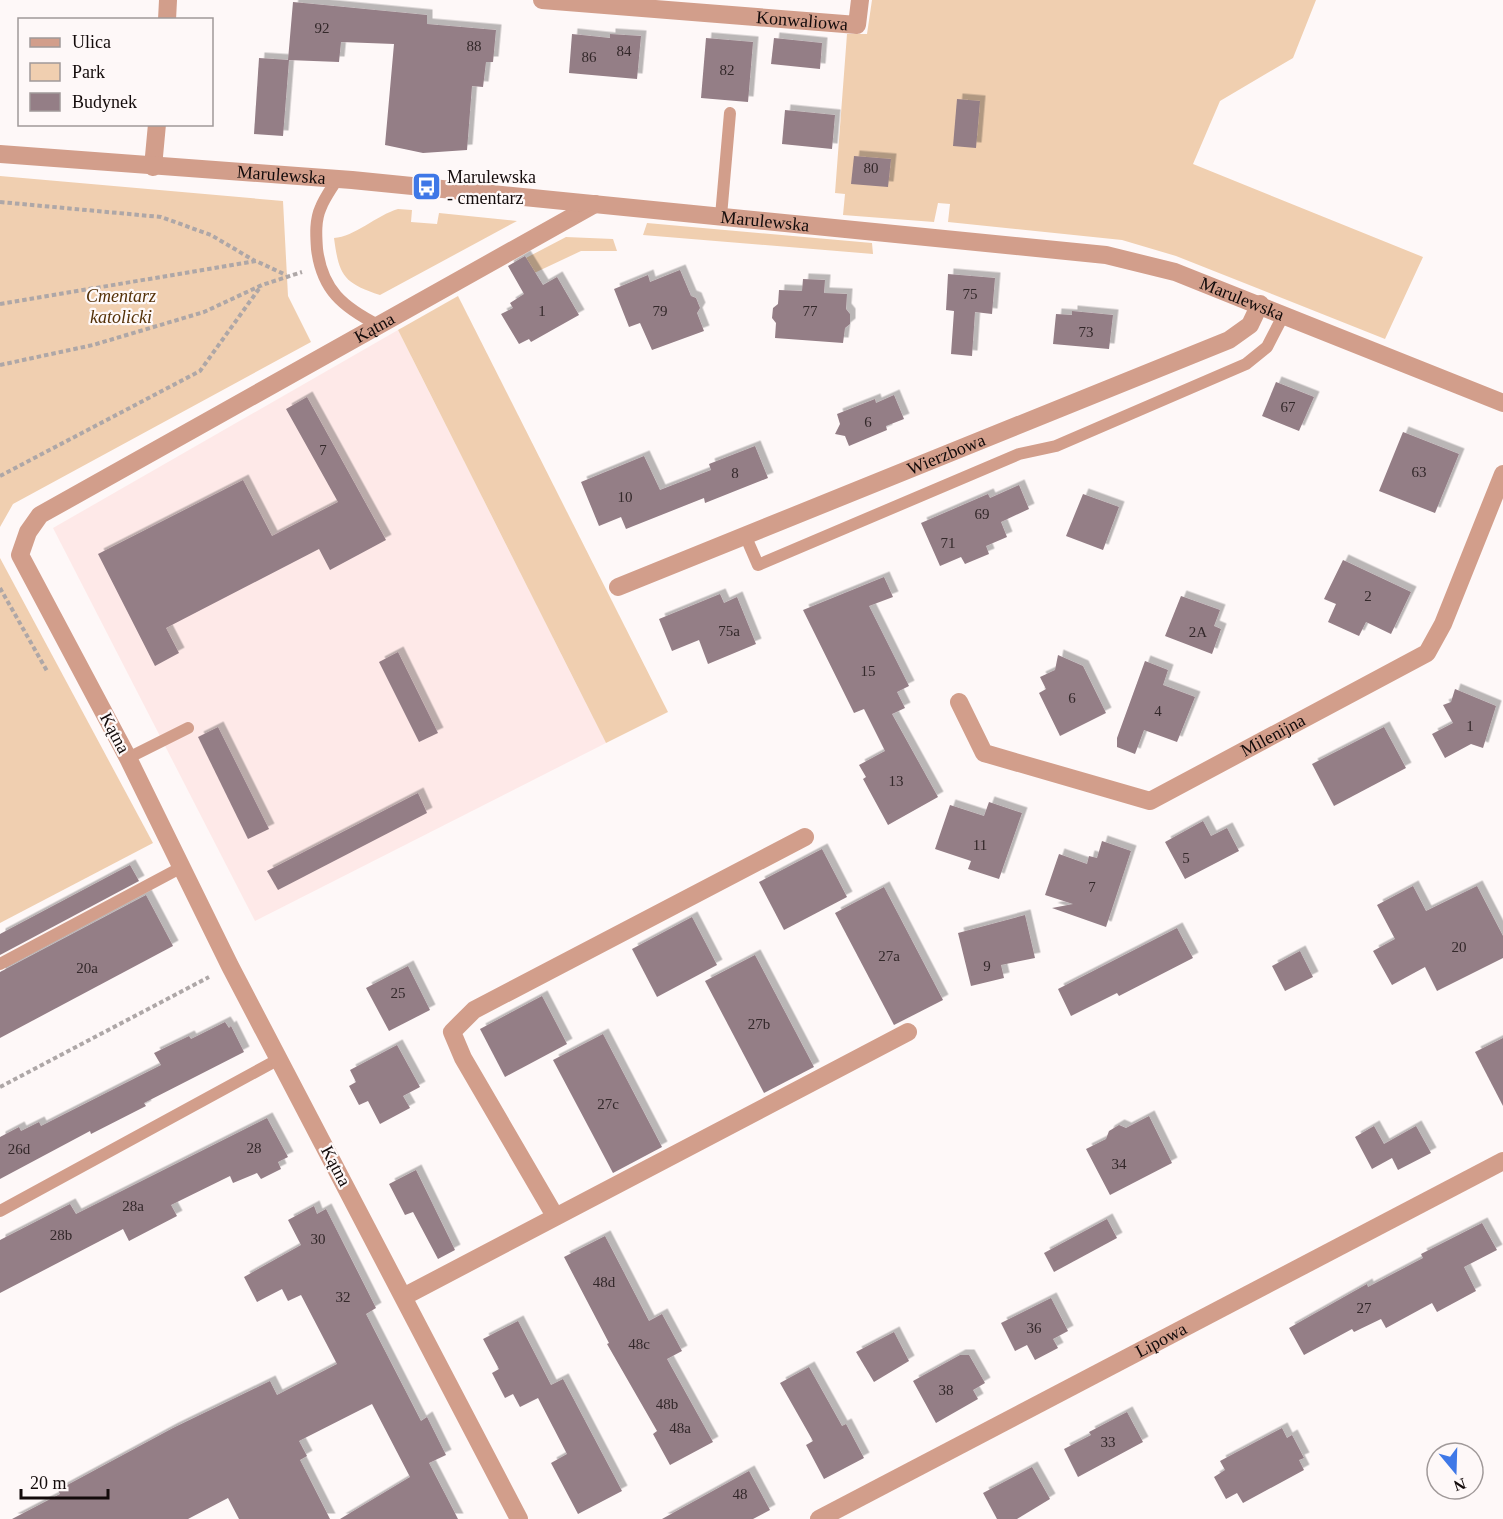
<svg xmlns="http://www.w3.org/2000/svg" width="1503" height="1519" font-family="Georgia,serif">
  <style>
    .built { fill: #fee9e8 }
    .green { fill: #f0cfb0 }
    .building { fill: #947e86; filter: url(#shadow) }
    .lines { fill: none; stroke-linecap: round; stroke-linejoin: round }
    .path { stroke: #aea7a7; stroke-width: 4; stroke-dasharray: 4.5 3; stroke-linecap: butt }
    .service { stroke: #d29e8b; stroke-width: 12 }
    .minor { stroke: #d29e8b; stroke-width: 18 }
    .tertiary { stroke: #d29e8b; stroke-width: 18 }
    .labels { text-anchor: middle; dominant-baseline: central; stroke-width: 4.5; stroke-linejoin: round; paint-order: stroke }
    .number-label { font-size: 15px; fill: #33282a }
    .street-label { font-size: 18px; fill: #130b0b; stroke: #fef8f8 }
    .poi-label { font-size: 18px; fill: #130b0b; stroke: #fef8f8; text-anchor: start }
    .park-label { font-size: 18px; font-style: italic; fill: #543108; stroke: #fef8f8 }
  </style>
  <defs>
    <filter id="shadow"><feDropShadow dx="5.5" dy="-5.5" stdDeviation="0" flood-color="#0004"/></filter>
  </defs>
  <rect width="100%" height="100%" fill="#fef8f8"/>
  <polygon class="built" points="398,330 606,743 255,921 53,528"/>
  <g class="green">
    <polygon points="872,0 1316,0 1293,58 1220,101 1193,164 1423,257 1385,339 1176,256 1122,240 948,222 950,204 938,203 934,222 843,215 845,194 835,193 847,34 867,34"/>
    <polygon points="0,176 283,201 288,296 311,342 13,504 0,527"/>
    <path d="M398,209l14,1 -1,12 26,2 2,-11 78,8 -137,74c-37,-12 -41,-20 -46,-57 20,-1 43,-23 64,-29z"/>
    <polygon points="647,223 872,243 873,254 643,235"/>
    <polygon points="566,237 613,239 617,251 581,251 530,275 524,259"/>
    <polygon points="458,296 668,712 606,743 398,330"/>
    <polygon points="0,558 153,843 0,923"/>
  </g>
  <g class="building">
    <polygon points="293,2 427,15 427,24 496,30 493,62 486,62 483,87 472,86 467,150 423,153 385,145 394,44 341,42 339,62 288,60"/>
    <polygon points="572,34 610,38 610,34 641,36 637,79 569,73"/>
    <polygon points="706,38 753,42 748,102 701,98"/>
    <polygon points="774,38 822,43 820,69 771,64"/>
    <polygon points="259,58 289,60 283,136 254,134"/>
    <polygon points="957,99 980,101 976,148 953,146"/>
    <polygon points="785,110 835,115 832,149 782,144"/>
    <polygon points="854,156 891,159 888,187 851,184"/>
    <polygon points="525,256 543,285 557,277 579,315 531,342 529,339 519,344 501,314 513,308 510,303 524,294 508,266"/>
    <polygon points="680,270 691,296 696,298 700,308 697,313 704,331 652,350 640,323 629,327 614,289 648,275 650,282"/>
    <polygon points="948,274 995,278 992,314 975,312 972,356 951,354 954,311 946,310"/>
    <polygon points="803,279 825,280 824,293 847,294 846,309 850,314 850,324 845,328 843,343 775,338 776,323 772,318 773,308 778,304 779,290 802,291"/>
    <polygon points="1072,311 1113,315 1109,349 1053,344 1056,314 1072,315"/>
    <polygon points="1276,382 1314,397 1299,431 1262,416"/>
    <polygon points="894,395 904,419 886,426 887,430 849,446 845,436 835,434 840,424 837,414 875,399 876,403"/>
    <polygon points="307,397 386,540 330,570 319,549 166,628 179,653 155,666 98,554 243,480 272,536 338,502 286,409"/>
    <polygon points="1403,432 1459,454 1435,513 1379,491"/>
    <polygon points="755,446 768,478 705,503 704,498 626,529 621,517 599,526 581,482 644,456 660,490 711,470 709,464"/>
    <polygon points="1019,485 1029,509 1001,522 1007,537 986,546 989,554 965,564 961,557 940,566 921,523 988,494 990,498"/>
    <polygon points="1083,494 1119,507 1103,550 1066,536"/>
    <polygon points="1343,560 1411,592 1391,634 1366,622 1359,636 1328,622 1336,604 1324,599"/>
    <polygon points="884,577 893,597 869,606 909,686 897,692 905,708 892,714 938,797 888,825 863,779 866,777 859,765 885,751 864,709 854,713 803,610"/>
    <polygon points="720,594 724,603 737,597 756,644 708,664 699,640 672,651 659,619"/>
    <polygon points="1181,596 1220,610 1214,626 1221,629 1212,654 1165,636"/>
    <polygon points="398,652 438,733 419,742 379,662"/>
    <polygon points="1058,655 1083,666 1106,713 1060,736 1039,693 1046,689 1040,677 1055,670"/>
    <polygon points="1145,661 1168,670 1163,685 1195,697 1177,742 1144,730 1135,754 1117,747 1117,738"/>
    <polygon points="1455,689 1496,706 1483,748 1471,744 1445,758 1432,734 1453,723 1443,705 1451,702"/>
    <polygon points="218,727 269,829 248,839 198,737"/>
    <polygon points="1384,727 1406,768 1334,806 1312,764"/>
    <polygon points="418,793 427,813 278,890 267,871"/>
    <polygon points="989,802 1022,813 999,879 968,869 971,861 935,849 950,805 984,816"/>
    <polygon points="1203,821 1211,836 1227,828 1239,851 1185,879 1165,842"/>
    <polygon points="1102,841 1131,851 1106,927 1052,908 1073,904 1045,895 1059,854 1087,864 1089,856 1097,858"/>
    <polygon points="822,849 847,897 784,930 759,882"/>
    <polygon points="130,865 139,881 0,955 0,934"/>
    <polygon points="1413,886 1426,911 1477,886 1503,936 1503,958 1437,991 1425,967 1392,985 1373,951 1395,939 1377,905"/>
    <polygon points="884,887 943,1000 894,1025 835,913"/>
    <polygon points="146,895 173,946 0,1038 0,972"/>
    <polygon points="1025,915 1035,958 1001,965 1004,978 971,986 958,933"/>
    <polygon points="692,917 717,965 657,997 632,949"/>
    <polygon points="1177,928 1193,958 1119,996 1117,993 1071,1016 1058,989"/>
    <polygon points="1300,951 1313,977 1285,991 1272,966"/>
    <polygon points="755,955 814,1067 764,1093 705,981"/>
    <polygon points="408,966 430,1010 389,1031 366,988"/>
    <polygon points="542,996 567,1044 505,1077 480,1029"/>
    <polygon points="225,1022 229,1028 231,1026 244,1052 144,1103 146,1106 91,1134 90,1131 0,1179 0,1137 19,1127 21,1131 39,1122 41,1126 161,1065 154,1053 189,1036 191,1039"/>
    <polygon points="603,1034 662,1147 613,1173 553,1060"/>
    <polygon points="1503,1038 1503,1106 1475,1052"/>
    <polygon points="397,1045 420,1087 403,1096 410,1108 380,1124 368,1101 359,1105 349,1086 356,1082 350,1070"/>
    <polygon points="1149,1116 1172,1163 1110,1195 1086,1149 1106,1139 1109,1131 1119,1125 1126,1128"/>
    <polygon points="267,1118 288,1157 278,1162 281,1169 261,1179 257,1173 233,1183 230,1176 171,1205 177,1216 129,1241 123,1229 0,1293 0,1240 70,1204 76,1214"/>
    <polygon points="1374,1126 1384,1144 1416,1126 1431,1153 1398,1170 1392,1158 1372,1169 1355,1137"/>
    <polygon points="416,1170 455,1250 438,1259 413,1212 405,1215 389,1184"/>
    <polygon points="314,1206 317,1214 326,1209 376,1308 366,1314 421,1421 427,1417 446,1455 429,1463 458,1519 340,1519 410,1477 372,1404 299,1441 307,1456 300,1460 330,1519 239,1519 228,1498 188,1519 12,1519 60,1494 58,1490 173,1428 270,1381 277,1395 337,1364 301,1295 288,1301 282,1289 257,1302 244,1277 301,1245 288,1220"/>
    <polygon points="1107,1219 1117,1238 1054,1272 1044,1253"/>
    <polygon points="1482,1223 1497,1250 1464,1267 1476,1291 1437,1312 1432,1303 1386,1328 1381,1319 1354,1332 1352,1329 1304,1355 1289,1328 1367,1284 1368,1287 1423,1258 1421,1254"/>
    <polygon points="605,1236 649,1321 662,1314 682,1351 667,1359 713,1442 670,1465 653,1434 657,1431 607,1344 609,1343 564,1257"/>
    <polygon points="1051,1298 1068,1331 1053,1339 1058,1348 1035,1360 1027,1345 1015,1351 1001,1323"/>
    <polygon points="518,1321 551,1385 563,1379 622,1491 578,1514 551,1463 567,1454 538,1398 520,1407 513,1394 505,1398 492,1373 499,1369 483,1339"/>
    <polygon points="894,1332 909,1361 874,1382 856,1352"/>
    <polygon points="960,1355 969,1355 985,1383 973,1390 978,1399 936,1423 913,1381"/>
    <polygon points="809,1367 842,1426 846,1424 864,1458 824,1479 806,1445 813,1441 780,1383"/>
    <polygon points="1127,1412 1143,1442 1078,1477 1064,1449 1091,1435 1089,1432"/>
    <polygon points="1282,1428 1287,1438 1292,1435 1304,1458 1299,1460 1304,1470 1243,1503 1237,1493 1226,1499 1214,1477 1225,1470 1220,1461"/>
    <polygon points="1032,1467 1050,1499 1017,1519 997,1519 983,1493"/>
    <polygon points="749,1471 770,1510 753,1519 662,1519"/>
  </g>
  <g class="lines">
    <g class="path">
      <polyline points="0,202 161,217 211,235 255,261"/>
      <polyline points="0,304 256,261 286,275"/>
      <polyline points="0,365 93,345 204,312 262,285 302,272"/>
      <polyline points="0,476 200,371 261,286"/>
      <polyline points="0,588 47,671"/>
      <polyline points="0,1087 209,977"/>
    </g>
    <g class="service">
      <path d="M337,179c-5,9 -12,18 -16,28 -6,13 -5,28 -4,42 5,41 26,58 61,76"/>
      <polyline points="721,216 730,113"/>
      <polyline points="745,535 758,565 1019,454 1056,446 1246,364 1267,347 1284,314"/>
      <polyline points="128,758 188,728"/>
      <polyline points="0,964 182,867"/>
      <polyline points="0,1211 279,1059"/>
    </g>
    <g class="minor">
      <path id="s1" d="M542,0l315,25 3,-25"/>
      <polyline points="167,20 168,0"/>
      <polyline points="153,167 157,124"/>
      <path id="s2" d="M618,587l611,-247 21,-15 10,-21"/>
      <path id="s3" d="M959,702l25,51 166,48 277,-148 16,-29 60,-150"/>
      <polyline points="555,1216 463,1058 452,1032 474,1010 805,837"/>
      <polyline points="405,1296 908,1032"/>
      <path id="s4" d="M519,1519l-289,-553 -102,-208 -108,-203 8,-23 12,-17 555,-311"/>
      <path id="s5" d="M819,1519l684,-358"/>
    </g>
    <path class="tertiary" id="s6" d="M0,154l352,26 754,75 69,17 328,131"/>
  </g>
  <defs>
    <symbol id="bus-square" viewBox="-11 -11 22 22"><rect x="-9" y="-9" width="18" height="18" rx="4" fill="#3f78e7" stroke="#fef8f8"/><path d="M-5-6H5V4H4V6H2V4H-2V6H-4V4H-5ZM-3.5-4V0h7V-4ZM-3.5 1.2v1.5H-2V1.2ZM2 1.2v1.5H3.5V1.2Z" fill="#fff"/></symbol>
  </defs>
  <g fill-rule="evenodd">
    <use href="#bus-square" x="410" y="170" width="33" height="33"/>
  </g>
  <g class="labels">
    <g class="number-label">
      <text x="322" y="28">92</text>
      <text x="474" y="46">88</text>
      <text x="624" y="51">84</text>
      <text x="589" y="57">86</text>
      <text x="727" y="70">82</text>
      <text x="871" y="168">80</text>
      <text x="970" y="294">75</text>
      <text x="542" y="311">1</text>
      <text x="660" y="311">79</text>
      <text x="810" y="311">77</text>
      <text x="1086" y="332">73</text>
      <text x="1288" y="407">67</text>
      <text x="868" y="422">6</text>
      <text x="323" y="450">7</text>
      <text x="1419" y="472">63</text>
      <text x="735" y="473">8</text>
      <text x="625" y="497">10</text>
      <text x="982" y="514">69</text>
      <text x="948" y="543">71</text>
      <text x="1368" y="596">2</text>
      <text x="729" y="631">75a</text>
      <text x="1198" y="632">2A</text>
      <text x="868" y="671">15</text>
      <text x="1072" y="698">6</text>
      <text x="1158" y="711">4</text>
      <text x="1470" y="726">1</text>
      <text x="896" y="781">13</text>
      <text x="980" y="845">11</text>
      <text x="1186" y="858">5</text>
      <text x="1092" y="887">7</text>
      <text x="1459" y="947">20</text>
      <text x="889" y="956">27a</text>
      <text x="987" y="966">9</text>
      <text x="87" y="968">20a</text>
      <text x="398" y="993">25</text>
      <text x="759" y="1024">27b</text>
      <text x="608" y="1104">27c</text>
      <text x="254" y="1148">28</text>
      <text x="19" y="1149">26d</text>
      <text x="1119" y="1164">34</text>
      <text x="133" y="1206">28a</text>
      <text x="61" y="1235">28b</text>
      <text x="318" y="1239">30</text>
      <text x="604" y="1282">48d</text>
      <text x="343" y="1297">32</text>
      <text x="1364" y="1308">27</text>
      <text x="1034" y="1328">36</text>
      <text x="639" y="1344">48c</text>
      <text x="946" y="1390">38</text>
      <text x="667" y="1404">48b</text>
      <text x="680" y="1428">48a</text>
      <text x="1108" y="1442">33</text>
      <text x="740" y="1494">48</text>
    </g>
    <g class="street-label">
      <text stroke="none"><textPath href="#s1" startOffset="261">Konwaliowa</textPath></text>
      <text stroke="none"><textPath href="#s6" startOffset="282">Marulewska</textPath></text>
      <text stroke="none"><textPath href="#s6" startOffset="768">Marulewska</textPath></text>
      <text stroke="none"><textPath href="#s6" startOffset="1254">Marulewska</textPath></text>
      <text stroke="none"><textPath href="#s4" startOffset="1514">Kątna</textPath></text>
      <text stroke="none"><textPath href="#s2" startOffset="354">Wierzbowa</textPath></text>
      <text transform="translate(115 733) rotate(62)">Kątna</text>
      <text stroke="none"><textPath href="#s3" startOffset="369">Milenijna</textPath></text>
      <text transform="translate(336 1166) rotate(62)">Kątna</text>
      <text stroke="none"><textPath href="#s5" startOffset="386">Lipowa</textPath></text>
    </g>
    <g class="poi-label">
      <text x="447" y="177">Marulewska<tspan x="447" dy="21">- cmentarz</tspan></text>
    </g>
    <g class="park-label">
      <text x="121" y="296">Cmentarz<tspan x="121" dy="21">katolicki</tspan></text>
    </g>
  </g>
  <rect x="18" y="18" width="195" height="108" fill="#fef8f8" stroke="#a09999" stroke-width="1.5"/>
  <rect x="30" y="38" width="30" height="9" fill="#d29e8b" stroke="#a09999" stroke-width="1.5"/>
  <text x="72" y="48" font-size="18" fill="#130b0b">Ulica</text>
  <rect x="30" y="63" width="30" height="18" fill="#f0cfb0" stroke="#a09999" stroke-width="1.5"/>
  <text x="72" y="78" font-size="18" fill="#130b0b">Park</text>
  <rect x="30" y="93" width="30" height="18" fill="#947e86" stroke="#a09999" stroke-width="1.5"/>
  <text x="72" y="108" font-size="18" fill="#130b0b">Budynek</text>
  <g transform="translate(1455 1471) rotate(161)"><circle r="28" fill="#fef8f8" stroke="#a09999" stroke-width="1.5"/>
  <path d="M0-4.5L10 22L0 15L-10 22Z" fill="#3f78e7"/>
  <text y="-9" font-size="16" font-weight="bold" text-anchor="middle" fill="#130b0b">N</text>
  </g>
  <path d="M21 1489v9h87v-9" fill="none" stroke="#130b0b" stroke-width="3"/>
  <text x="30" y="1489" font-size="18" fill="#130b0b" stroke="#fef8f8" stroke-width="4.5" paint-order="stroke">20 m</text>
</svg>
